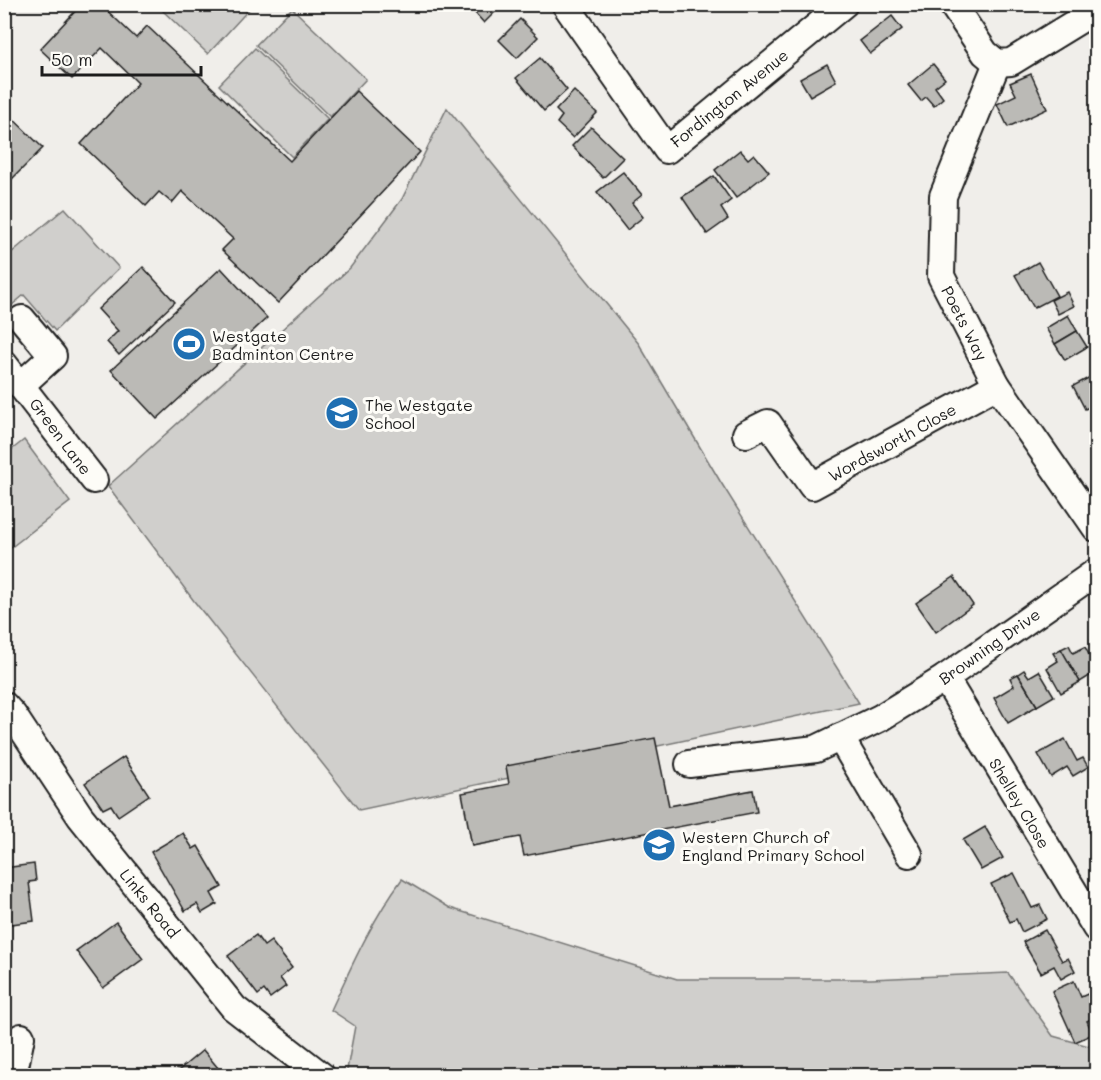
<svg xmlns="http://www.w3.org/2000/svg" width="1101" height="1080" font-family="Mali,sans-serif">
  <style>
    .green { fill: #d0cfcc; stroke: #767674; stroke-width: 1.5 }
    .building { fill: #bbbab6; stroke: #1c1c1c; stroke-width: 1.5 }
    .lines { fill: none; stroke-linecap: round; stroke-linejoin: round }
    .minor-casing { stroke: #1c1c1c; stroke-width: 30 }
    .minor { stroke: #fdfcf7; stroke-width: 26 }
    .labels { text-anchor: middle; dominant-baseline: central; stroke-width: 6; stroke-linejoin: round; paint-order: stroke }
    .street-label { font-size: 16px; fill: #1c1c1c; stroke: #fdfcf7 }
    .poi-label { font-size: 16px; fill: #1c1c1c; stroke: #fdfcf7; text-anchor: start }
  </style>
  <rect width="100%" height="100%" fill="#f0eeea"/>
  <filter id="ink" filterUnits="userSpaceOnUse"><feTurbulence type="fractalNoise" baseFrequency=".0167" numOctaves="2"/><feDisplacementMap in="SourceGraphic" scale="12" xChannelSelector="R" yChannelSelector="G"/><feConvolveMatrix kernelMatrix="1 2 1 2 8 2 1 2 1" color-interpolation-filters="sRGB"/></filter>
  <g filter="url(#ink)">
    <g class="green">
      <polygon points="169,4 253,4 253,5 208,54 163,11"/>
      <polygon points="292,8 366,79 330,117 256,45"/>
      <polygon points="255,48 328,119 292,157 219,85"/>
      <polygon points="447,108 639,344 720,481 859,703 359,810 194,601 108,486 350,268 402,199"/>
      <polygon points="65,208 119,268 55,331 24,295 5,311 5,258"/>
      <polygon points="24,440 70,502 5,552 5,455"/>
      <path d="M402,879l48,29 227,71h194l137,-6 45,63 43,12v27h-750l9,-49 -24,-16c21,-45 41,-90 71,-131z"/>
    </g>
    <g class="building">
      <polygon points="82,4 100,4 136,38 147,26 290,161 356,91 420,152 278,303 222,250 233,239 182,191 172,203 159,192 146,206 81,144 138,83 102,48 72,79 40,49"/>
      <polygon points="467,4 503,4 484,23"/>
      <polygon points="892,16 902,29 870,54 860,41"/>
      <polygon points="520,19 538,37 517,58 499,40"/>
      <polygon points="540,58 567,90 544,111 516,78"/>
      <polygon points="827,64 836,81 810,96 800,79"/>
      <polygon points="933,64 945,79 935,87 943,98 934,106 926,97 921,101 908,85"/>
      <polygon points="1031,74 1047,109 1008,127 997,104 1016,95 1010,83"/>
      <polygon points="574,91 597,113 573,138 557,123 562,116 556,110"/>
      <polygon points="4,110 43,148 4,187"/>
      <polygon points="591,127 623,158 603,178 572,146"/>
      <polygon points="740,150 748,159 754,154 769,172 736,198 715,170"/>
      <polygon points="623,172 642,195 632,203 643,217 627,230 597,192"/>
      <polygon points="714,176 731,200 721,208 728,219 707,234 682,197"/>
      <polygon points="1038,262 1057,296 1034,308 1015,275"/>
      <polygon points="143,267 175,302 119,355 107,342 118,331 98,309"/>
      <polygon points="221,268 267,318 157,419 111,370"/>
      <polygon points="1067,292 1074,306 1058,314 1051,300"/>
      <polygon points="1068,315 1077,331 1055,344 1046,328"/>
      <polygon points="1077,331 1087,347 1065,360 1055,344"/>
      <polygon points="1096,374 1096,404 1085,409 1073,386"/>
      <polygon points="954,577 973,605 936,632 916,603"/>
      <polygon points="1096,637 1096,651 1091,640"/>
      <polygon points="1069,645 1073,653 1085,647 1096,668 1096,672 1080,682 1061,649"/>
      <polygon points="1061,649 1080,682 1061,693 1047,668 1058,661 1053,653"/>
      <polygon points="1024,670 1029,677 1039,671 1054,696 1037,706 1018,674"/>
      <polygon points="1018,674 1037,706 1008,723 994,698 1014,686 1010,678"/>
      <polygon points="655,738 669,806 753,790 757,812 524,856 520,837 472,846 462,793 509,784 506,766"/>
      <polygon points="1065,739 1077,761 1083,758 1088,767 1073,776 1067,767 1051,777 1038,754"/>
      <polygon points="124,757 149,795 118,816 111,805 103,809 85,783"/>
      <polygon points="985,827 1003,858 981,870 963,840"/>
      <polygon points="183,833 193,849 198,846 222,887 211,893 217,904 202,913 197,904 185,911 151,852"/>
      <polygon points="34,864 36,881 29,882 34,921 4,925 4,868"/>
      <polygon points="1014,873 1032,908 1040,905 1047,919 1022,932 1016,919 1010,922 991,884"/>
      <polygon points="116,922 143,959 103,988 76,951"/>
      <polygon points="1045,930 1062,961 1068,958 1075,971 1061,979 1054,966 1041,973 1023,942"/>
      <polygon points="256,935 264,946 271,941 292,968 280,978 286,986 270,998 264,990 258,995 228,956"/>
      <polygon points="1074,981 1081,997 1092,992 1096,1002 1096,1017 1087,1021 1093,1034 1075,1042 1052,991"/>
      <polygon points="203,1050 224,1075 172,1076"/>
    </g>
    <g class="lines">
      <defs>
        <g id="minor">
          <polyline points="565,4 667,150 844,4"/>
          <polyline points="952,4 985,53 997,63 1011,62 1096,10"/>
          <polyline points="997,63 943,196 941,276 997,385 1096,528"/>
          <polyline points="4,364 94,480"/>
          <polyline points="22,384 53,356 22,319"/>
          <polyline points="746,434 768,423 812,486 997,385"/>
          <polyline points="945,678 1096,928"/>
          <polyline points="4,705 13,715 80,816 234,1008 322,1076"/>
          <polyline points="840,737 909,854"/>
          <polyline points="689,764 816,749 880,718 945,678 1096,572"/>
          <polyline points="13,1076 21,1037"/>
        </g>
      </defs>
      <use href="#minor" class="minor-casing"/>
      <use href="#minor" class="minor"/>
    </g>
  </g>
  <defs>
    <symbol id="stadium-disc" viewBox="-11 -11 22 22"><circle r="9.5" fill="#1f6fb2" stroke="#fdfcf7"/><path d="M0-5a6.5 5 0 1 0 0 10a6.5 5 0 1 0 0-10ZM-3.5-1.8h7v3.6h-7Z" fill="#fff"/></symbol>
    <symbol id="school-disc" viewBox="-11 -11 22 22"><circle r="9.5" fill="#1f6fb2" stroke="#fdfcf7"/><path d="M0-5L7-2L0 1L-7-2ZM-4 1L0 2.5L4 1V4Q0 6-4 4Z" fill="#fff"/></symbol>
  </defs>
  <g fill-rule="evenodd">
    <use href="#stadium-disc" x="170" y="325" width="38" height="38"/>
    <use href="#school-disc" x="323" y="394" width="38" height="38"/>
    <use href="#school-disc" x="640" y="826" width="38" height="38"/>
  </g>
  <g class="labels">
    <g class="street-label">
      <text transform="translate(729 98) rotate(-39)">Fordington Avenue</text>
      <text transform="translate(965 323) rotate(63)">Poets Way</text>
      <text transform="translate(61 436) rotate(53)">Green Lane</text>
      <text transform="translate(892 442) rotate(-29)">Wordsworth Close</text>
      <text transform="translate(989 646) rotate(-35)">Browning Drive</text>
      <text transform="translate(1020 803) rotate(59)">Shelley Close</text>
      <text transform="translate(150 903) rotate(51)">Links Road</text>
    </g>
    <g class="poi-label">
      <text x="212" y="335">Westgate<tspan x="212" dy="18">Badminton Centre</tspan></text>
      <text x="365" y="404">The Westgate<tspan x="365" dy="18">School</tspan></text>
      <text x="682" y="836">Western Church of<tspan x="682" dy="18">England Primary School</tspan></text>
    </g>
  </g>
  <rect width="1101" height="1080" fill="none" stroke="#fdfcf7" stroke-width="24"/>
  <rect x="12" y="12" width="1077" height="1056" fill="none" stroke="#1c1c1c" stroke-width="2" filter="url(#ink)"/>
  <path d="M42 66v9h159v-9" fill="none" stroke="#1c1c1c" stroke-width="3"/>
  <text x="51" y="66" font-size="18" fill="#1c1c1c" stroke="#fdfcf7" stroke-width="4.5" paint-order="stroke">50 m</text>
</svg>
